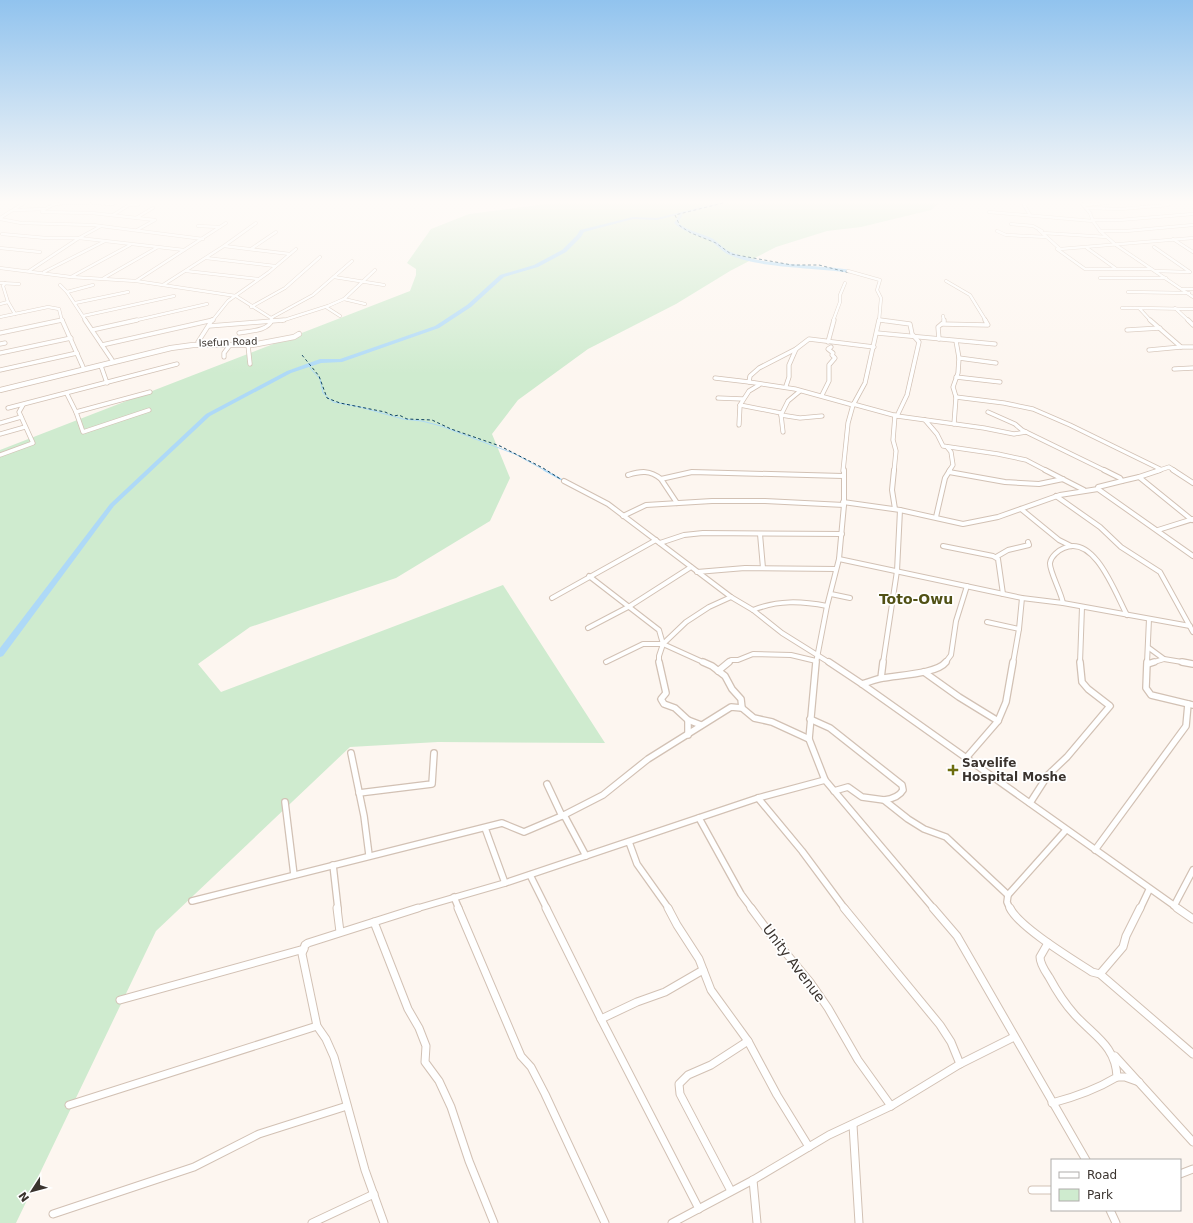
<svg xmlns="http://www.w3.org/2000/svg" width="1193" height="1223" font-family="'DejaVu Sans',sans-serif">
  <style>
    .green { fill: #cfebcf }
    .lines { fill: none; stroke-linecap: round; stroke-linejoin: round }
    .stream-far1 { stroke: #aed9f7; stroke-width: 1 }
    .stream { stroke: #aed9f7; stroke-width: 1.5 }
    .canal { stroke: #aed9f7; stroke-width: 3 }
    .river { fill: #aed9f7; fill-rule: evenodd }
    .ferry { stroke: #104461; stroke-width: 1; stroke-dasharray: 3 2.5; stroke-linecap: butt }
    .street-far4-casing { stroke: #d2c1b4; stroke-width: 3.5 }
    .street-far3-casing { stroke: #d2c1b4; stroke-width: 5 }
    .street-far2-casing { stroke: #d2c1b4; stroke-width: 6 }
    .street-far1-casing { stroke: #d2c1b4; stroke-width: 8 }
    .street-casing { stroke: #d2c1b4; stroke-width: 9 }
    .secondary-casing { stroke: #d2c1b4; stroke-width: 6 }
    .street-far4 { stroke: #fff; stroke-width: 2.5 }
    .street-far3 { stroke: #fff; stroke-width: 3.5 }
    .street-far2 { stroke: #fff; stroke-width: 4 }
    .street-far1 { stroke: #fff; stroke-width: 5.5 }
    .street { stroke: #fff; stroke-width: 7 }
    .secondary { stroke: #fff; stroke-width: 4.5 }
    .poi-dot { fill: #6d6d0e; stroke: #fff; stroke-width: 1.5 }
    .labels { text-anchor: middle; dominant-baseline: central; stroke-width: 3.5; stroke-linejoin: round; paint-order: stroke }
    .far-street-label { font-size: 10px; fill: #3a332e; stroke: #fff }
    .poi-label { font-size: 12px; font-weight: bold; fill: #3a332e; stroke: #fff; text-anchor: start }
    .quarter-label { font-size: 14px; font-weight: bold; fill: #515115; stroke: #fff }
    .near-street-label { font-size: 14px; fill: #3a332e; stroke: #fff }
  </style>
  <rect width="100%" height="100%" fill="#fdf6f0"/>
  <polygon class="green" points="553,203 939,203 931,210 861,227 827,231 776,247 730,271 676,304 588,349 518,400 492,434 510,478 490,521 396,578 250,627 198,664 221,692 503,585 605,743 438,742 350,747 156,931 16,1223 0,1223 0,450 410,291 416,275 416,269 407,263 431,229 469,214"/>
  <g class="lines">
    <polyline class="stream-far1" points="310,365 310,368 320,379 323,393 333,402 360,407 403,419 422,421 441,426 515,454 546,471"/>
    <polyline class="stream" points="544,470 564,481"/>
    <path class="canal" d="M681,214l-5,9c11,10 24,11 36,17 6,4 10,10 17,13 31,14 84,13 119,18"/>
    <polygon class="river" points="718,203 725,203 657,220 633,219 584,232 581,237 566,252 538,267 504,277 471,307 439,328 342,362 321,363 291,373 210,416 114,506 3,656 0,657 0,648 110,504 206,414 287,371 320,359 340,359 435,326 467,305 500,275 534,265 562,250 577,235 580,230 633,217 657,218"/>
    <g class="ferry">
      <polyline points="723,203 675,215 680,226 691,233 716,243 731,254 792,265 819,265 850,273"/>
      <polyline points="302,355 319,376 327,398 340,403 385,412 394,416 399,415 407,419 432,420 451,429 500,446 543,468 562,480"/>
    </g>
    <defs>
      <g id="street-far4">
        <polyline points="68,203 89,203"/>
        <polyline points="93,203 113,204"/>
        <polyline points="1023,203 1030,215"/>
        <polyline points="1081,203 1090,213 1093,221 1100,231 1116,245 1193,297"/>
        <polyline points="1083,205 1108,203"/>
        <polyline points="1086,208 1121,209 1168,205"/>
        <polyline points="45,209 55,204 67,203"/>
        <polyline points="14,210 45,209 42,212 92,213 155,220 137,230"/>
        <polyline points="989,212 1093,221"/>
        <polyline points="113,215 129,205 138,205"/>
        <polyline points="0,218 24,203"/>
        <polyline points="136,218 153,208"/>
        <polyline points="0,219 21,223 93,225 203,239"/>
        <polyline points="1092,220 1119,220 1193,214"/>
        <polyline points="1011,224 1033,226 1042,231"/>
        <polyline points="198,226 220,227"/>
        <polyline points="1039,230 1060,249 1057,249 1085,269 1151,269"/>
        <polyline points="997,231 1006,235 1047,237"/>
        <polyline points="1100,231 1126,231 1193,225"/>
        <polyline points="1043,233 1107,237"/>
        <polyline points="2,234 46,238 79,238 158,247"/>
        <polyline points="1173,239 1193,252"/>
        <polyline points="224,246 290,254"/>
        <polyline points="1154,247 1190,272"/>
        <polyline points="0,248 40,252"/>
        <polyline points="1087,248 1115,268"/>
        <polyline points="251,249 276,232"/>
        <polyline points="1060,249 1193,238"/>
        <polyline points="206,258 275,266"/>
        <polyline points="0,268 71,277 136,281 236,296 271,318"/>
        <polyline points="29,271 79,238 101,226"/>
        <polyline points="186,271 258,279"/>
        <polyline points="848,271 880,280 877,290 881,298 879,321"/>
        <polyline points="1155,271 1189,272"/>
        <polyline points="44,272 105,241"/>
        <polyline points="71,277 130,245"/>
        <polyline points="334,277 384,285"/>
        <polyline points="104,278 158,247 184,250"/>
        <polyline points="1100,278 1166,278"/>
        <polyline points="136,281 226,223"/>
        <polyline points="946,281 970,295 986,321"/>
        <polyline points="0,283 19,284"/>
        <polyline points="5,283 3,286 8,302 15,314"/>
        <polyline points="60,285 67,292 86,321"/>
        <polyline points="163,285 224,246 256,223"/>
        <polyline points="1182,289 1193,289"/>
        <polyline points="67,292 93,285"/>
        <polyline points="1128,292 1189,293"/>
        <polyline points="344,299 365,304"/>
        <polyline points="75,303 128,292"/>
        <polyline points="0,304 8,302"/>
        <polyline points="251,307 285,288 320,257"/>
        <polyline points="326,307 340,316"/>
        <polyline points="1122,308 1139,308"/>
        <polyline points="1175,308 1189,321"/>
        <polyline points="83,316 174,296"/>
        <polyline points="943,316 944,321"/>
        <polyline points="0,317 48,307 59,309 62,321"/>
        <polyline points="880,320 886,321"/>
        <polyline points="58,321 62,320"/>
        <polyline points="133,321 207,304"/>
        <polyline points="209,321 213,320"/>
        <polyline points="212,321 228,301 269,272 296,249"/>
        <polyline points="272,321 271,318 313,295 352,261"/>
        <polyline points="281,321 328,306 344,299 375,270"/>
        <polyline points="833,321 840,302 840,295 845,283"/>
        <polyline points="1151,321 1139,308 1193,309"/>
      </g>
      <g id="street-far3">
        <polyline points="62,320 83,367"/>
        <polyline points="85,320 112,360"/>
        <polyline points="880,320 910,324 912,334 919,342 907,395 897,416"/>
        <polyline points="1150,320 1181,347 1193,347"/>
        <polyline points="1188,320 1193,325"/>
        <polyline points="942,324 988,325 985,320"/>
        <polyline points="209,326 284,320"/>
        <polyline points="92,330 137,320"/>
        <polyline points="1127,330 1160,328"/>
        <polyline points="0,333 62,320"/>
        <path d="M239,333c11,-2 29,-2 33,-13"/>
        <polyline points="877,333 995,344"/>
        <polyline points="939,339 938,327 944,322 944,320"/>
        <polyline points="956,341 959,358 996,363"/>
        <polyline points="198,342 212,320"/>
        <polyline points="828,342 834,320"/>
        <polyline points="0,344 5,343"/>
        <polyline points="102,345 213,320"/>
        <polyline points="248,345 250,364"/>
        <polyline points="1149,350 1181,347"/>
        <polyline points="0,353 71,338"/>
        <polyline points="224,357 224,353 230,345"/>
        <polyline points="101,366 107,383"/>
        <polyline points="1174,369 1193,368"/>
        <polyline points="0,370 77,353"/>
        <polyline points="956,377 1000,382"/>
        <polyline points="715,378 749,382 750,376 759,368 796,349 809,339 874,347"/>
        <polyline points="749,382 795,389 853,405"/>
        <polyline points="759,385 749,391 740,405 781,413"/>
        <polyline points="786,386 789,377 789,365 796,349"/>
        <polyline points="800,391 788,401 781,415 800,418 822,416"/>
        <polyline points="67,394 76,412 83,432 149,410"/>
        <polyline points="822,395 829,381 829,365 835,358 832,355 833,353 828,349 831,347"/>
        <polyline points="956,397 1004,403 1033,409 1070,425 1160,469"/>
        <polyline points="718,398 743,399"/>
        <polyline points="853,404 897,416 984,428 1014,434 1026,432"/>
        <polyline points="8,408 177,364"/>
        <polyline points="76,412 150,392"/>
        <polyline points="988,412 1015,424 1022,430 1106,471"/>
        <polyline points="781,415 783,432"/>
        <polyline points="925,420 937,434 943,446 998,454 1026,460 1047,471"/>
        <polyline points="0,423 21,417"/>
        <polyline points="954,424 956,397 953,387 958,373 959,358"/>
        <polyline points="739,425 740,405"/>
        <polyline points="0,434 25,427"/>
        <polyline points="947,447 951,452 953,465 949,471"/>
        <polyline points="0,455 33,443 19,412 23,405"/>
        <polyline points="843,471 848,423 853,405 865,383 879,320"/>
        <polyline points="894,471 896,451 893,440 895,415"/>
        <polyline points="1157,471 1169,467 1175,471"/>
      </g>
      <g id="street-far2">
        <polyline points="894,470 892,490 895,509"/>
        <polyline points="1045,470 1084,490"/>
        <polyline points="1104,470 1120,478 1122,481 1139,477"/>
        <polyline points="1160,470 1139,477 1192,520"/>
        <polyline points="1173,470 1193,483"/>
        <polyline points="949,472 1005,482 1039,484 1063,479"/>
        <path d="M628,475c13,-4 22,-5 33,4"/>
        <polyline points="564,481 608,504 731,597 753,610 782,633 830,663"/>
        <polyline points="1098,489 1098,487 1122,481"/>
        <polyline points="1056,496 1100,527 1121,547 1160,572 1193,632"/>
        <polyline points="843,502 900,510 963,524 998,517 1060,495 1098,489 1193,556"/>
        <polyline points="677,503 661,479 692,472 843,476"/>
        <polyline points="1021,509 1059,540 1071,546"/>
        <polyline points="623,516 646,505 712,501 765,501 844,505"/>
        <polyline points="936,517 945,478 950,470"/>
        <polyline points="1158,530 1193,519"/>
        <polyline points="760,534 763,568"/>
        <polyline points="660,543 684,535 703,533 842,534"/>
        <polyline points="943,546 993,556 998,559 1003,594"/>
        <polyline points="996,557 1008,550 1029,545 1028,542"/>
        <path d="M839,559l183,39 41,5c-2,-11 -14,-33 -13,-40 1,-7 9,-13 14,-15 31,-14 52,47 63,67"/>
        <polyline points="697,572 745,568 836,569"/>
        <polyline points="589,576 659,630 663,644 659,656 659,663"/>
        <polyline points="831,594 850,598"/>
        <polyline points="552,598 656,540"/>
        <polyline points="1063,603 1190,626"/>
        <path d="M753,610c25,-10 48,-9 74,-4"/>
        <polyline points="987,622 1019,629"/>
        <polyline points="588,628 630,606 691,567"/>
        <polyline points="663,644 705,663"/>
        <polyline points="1149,648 1164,659 1188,663"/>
        <polyline points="606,662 643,644 663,644 686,622 709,607 731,597"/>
        <polyline points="727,663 731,660 738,660 753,654 791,655 816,661"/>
        <polyline points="816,663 827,606 839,559 844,505 844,470"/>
        <polyline points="883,663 897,571 900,510"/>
        <polyline points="945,663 951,655 956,621 967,586"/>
        <polyline points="1013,663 1019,629 1022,598"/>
        <polyline points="1080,663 1082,607"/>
        <polyline points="1147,663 1149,619"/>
        <polyline points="1151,663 1164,659"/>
      </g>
      <g id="street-far1">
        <polyline points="659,662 666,693 661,699 664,704 675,708 688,720 688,735"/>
        <polyline points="703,662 712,666 725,676 732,689 741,699 742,708"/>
        <polyline points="816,662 809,739 825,780 934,909"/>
        <polyline points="829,662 862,684 1179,909"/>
        <polyline points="1147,662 1146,688 1151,695 1193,705"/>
        <polyline points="1182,662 1193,664"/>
        <polyline points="1148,664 1154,662"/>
        <polyline points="718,671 729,662"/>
        <polyline points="924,672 959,697 998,721"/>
        <polyline points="881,678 883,662"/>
        <path d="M862,684c7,-2 14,-5 21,-6 15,-3 54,-4 63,-16"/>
        <path d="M810,719l20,9 72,57 1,5c-4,7 -11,9 -19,10"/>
        <polyline points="688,720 701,725"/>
        <polyline points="351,753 364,816 369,855"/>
        <polyline points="966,758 998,721 1006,702 1013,662"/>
        <polyline points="547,784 562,816"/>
        <polyline points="834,791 848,787 862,797 884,800 908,819 924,829 946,837 1008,895"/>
        <polyline points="359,793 432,784 434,753"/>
        <polyline points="758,798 802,851 845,909"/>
        <polyline points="285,802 294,875"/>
        <polyline points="1030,803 1048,775 1067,757 1110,706 1088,689 1082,682 1080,662"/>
        <polyline points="564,815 586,856"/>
        <polyline points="699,818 741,894 752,909"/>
        <polyline points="485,828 505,883"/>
        <polyline points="629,842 637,864 669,909"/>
        <polyline points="1095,850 1186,726 1188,704"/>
        <polyline points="333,865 338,909"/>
        <polyline points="530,875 547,909"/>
        <polyline points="454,897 459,909"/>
        <polyline points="192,901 502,823 524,832 564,815 603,795 648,759 731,707 742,708 754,718 772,722 809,739"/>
        <polyline points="1174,906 1193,870"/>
        <polyline points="415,909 505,883 758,798 825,780"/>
        <polyline points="1010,909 1007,902 1008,895 1066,830"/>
        <polyline points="1140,909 1149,890"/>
      </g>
      <g id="street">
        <polyline points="337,908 340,932"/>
        <polyline points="458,908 521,1056 531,1067 545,1094 605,1223"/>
        <polyline points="546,908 601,1019"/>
        <polyline points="668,908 677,925 699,959 711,990 748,1041 777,1095 809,1147"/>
        <polyline points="751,908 771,935 810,982 828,1008 858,1060 891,1106"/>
        <polyline points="844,908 940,1025 951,1042 960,1064"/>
        <polyline points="933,908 957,936 1086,1160"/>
        <path d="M1010,908c9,19 62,51 82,64l8,2 93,80"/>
        <polyline points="1177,908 1193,919"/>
        <polyline points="374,922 418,908"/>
        <path d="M1048,943l-8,14c0,7 5,14 9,20 7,13 16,27 26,38 19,21 41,31 42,62 -20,12 -42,20 -65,26"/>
        <polyline points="1100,974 1123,947 1126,936 1140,908"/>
        <polyline points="120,1000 304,949"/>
        <polyline points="1115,1056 1193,1142"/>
        <polyline points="1117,1077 1125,1077 1139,1082"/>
        <polyline points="69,1105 317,1026"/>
        <polyline points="853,1125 859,1223"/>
        <polyline points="1180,1174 1193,1169"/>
        <polyline points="753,1180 757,1223"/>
        <polyline points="1032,1190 1052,1190"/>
        <polyline points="731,1191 680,1094 679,1084 688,1075 711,1065 748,1041"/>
        <polyline points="699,1209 601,1019 637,1002 665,992 703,970"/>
        <polyline points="1110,1210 1116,1223"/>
        <polyline points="53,1214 194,1167 259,1134 347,1106"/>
        <polyline points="312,1223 374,1194"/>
        <polyline points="384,1223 365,1170 334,1057 326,1039 317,1026 302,954 305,945 308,943 374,922 408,1009 419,1028 426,1046 425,1062 439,1081 451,1107 469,1161 494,1223"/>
        <polyline points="672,1223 753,1180 829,1135 891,1106 960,1064 1014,1037"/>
      </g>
      <polyline id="secondary" points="0,390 171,348 193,345 252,345 294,337 299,334"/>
    </defs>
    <use href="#street-far4" class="street-far4-casing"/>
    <use href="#street-far3" class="street-far3-casing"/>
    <use href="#street-far2" class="street-far2-casing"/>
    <use href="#street-far1" class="street-far1-casing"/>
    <use href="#street" class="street-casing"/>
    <use href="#secondary" class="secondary-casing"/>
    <use href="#street-far4" class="street-far4"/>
    <use href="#street-far3" class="street-far3"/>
    <use href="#street-far2" class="street-far2"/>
    <use href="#street-far1" class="street-far1"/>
    <use href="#street" class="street"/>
    <use href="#secondary" class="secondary"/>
  </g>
  <linearGradient id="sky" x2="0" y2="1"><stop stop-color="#91c3ee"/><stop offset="0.54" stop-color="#fefbf8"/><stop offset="1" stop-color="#fefbf8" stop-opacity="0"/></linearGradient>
  <rect width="1193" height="374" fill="url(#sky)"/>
  <path class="poi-dot" d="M951 764h4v4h4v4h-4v4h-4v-4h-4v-4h4z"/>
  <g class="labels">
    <g class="far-street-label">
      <text transform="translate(228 342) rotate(-2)">Isefun Road</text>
    </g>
    <g class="poi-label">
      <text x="962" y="763">Savelife<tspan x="962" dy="14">Hospital Moshe</tspan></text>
    </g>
    <g class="quarter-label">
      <text x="916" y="599">Toto-Owu</text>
    </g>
    <g class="near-street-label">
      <text transform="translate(794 963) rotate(53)">Unity Avenue</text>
    </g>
  </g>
  <rect x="1051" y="1159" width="130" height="52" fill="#ffffff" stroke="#b0adab"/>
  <rect x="1059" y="1172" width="20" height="6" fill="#ffffff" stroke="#b0adab"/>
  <text x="1087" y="1179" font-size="12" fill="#3a332e">Road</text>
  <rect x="1059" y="1189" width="20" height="12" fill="#cfebcf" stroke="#b0adab"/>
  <text x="1087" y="1199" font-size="12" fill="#3a332e">Park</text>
  <g transform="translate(32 1191) rotate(234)" stroke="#ffffff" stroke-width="3" paint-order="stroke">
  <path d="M0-3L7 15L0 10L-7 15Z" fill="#3a332e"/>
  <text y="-6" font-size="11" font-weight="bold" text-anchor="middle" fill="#3a332e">N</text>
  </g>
</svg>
